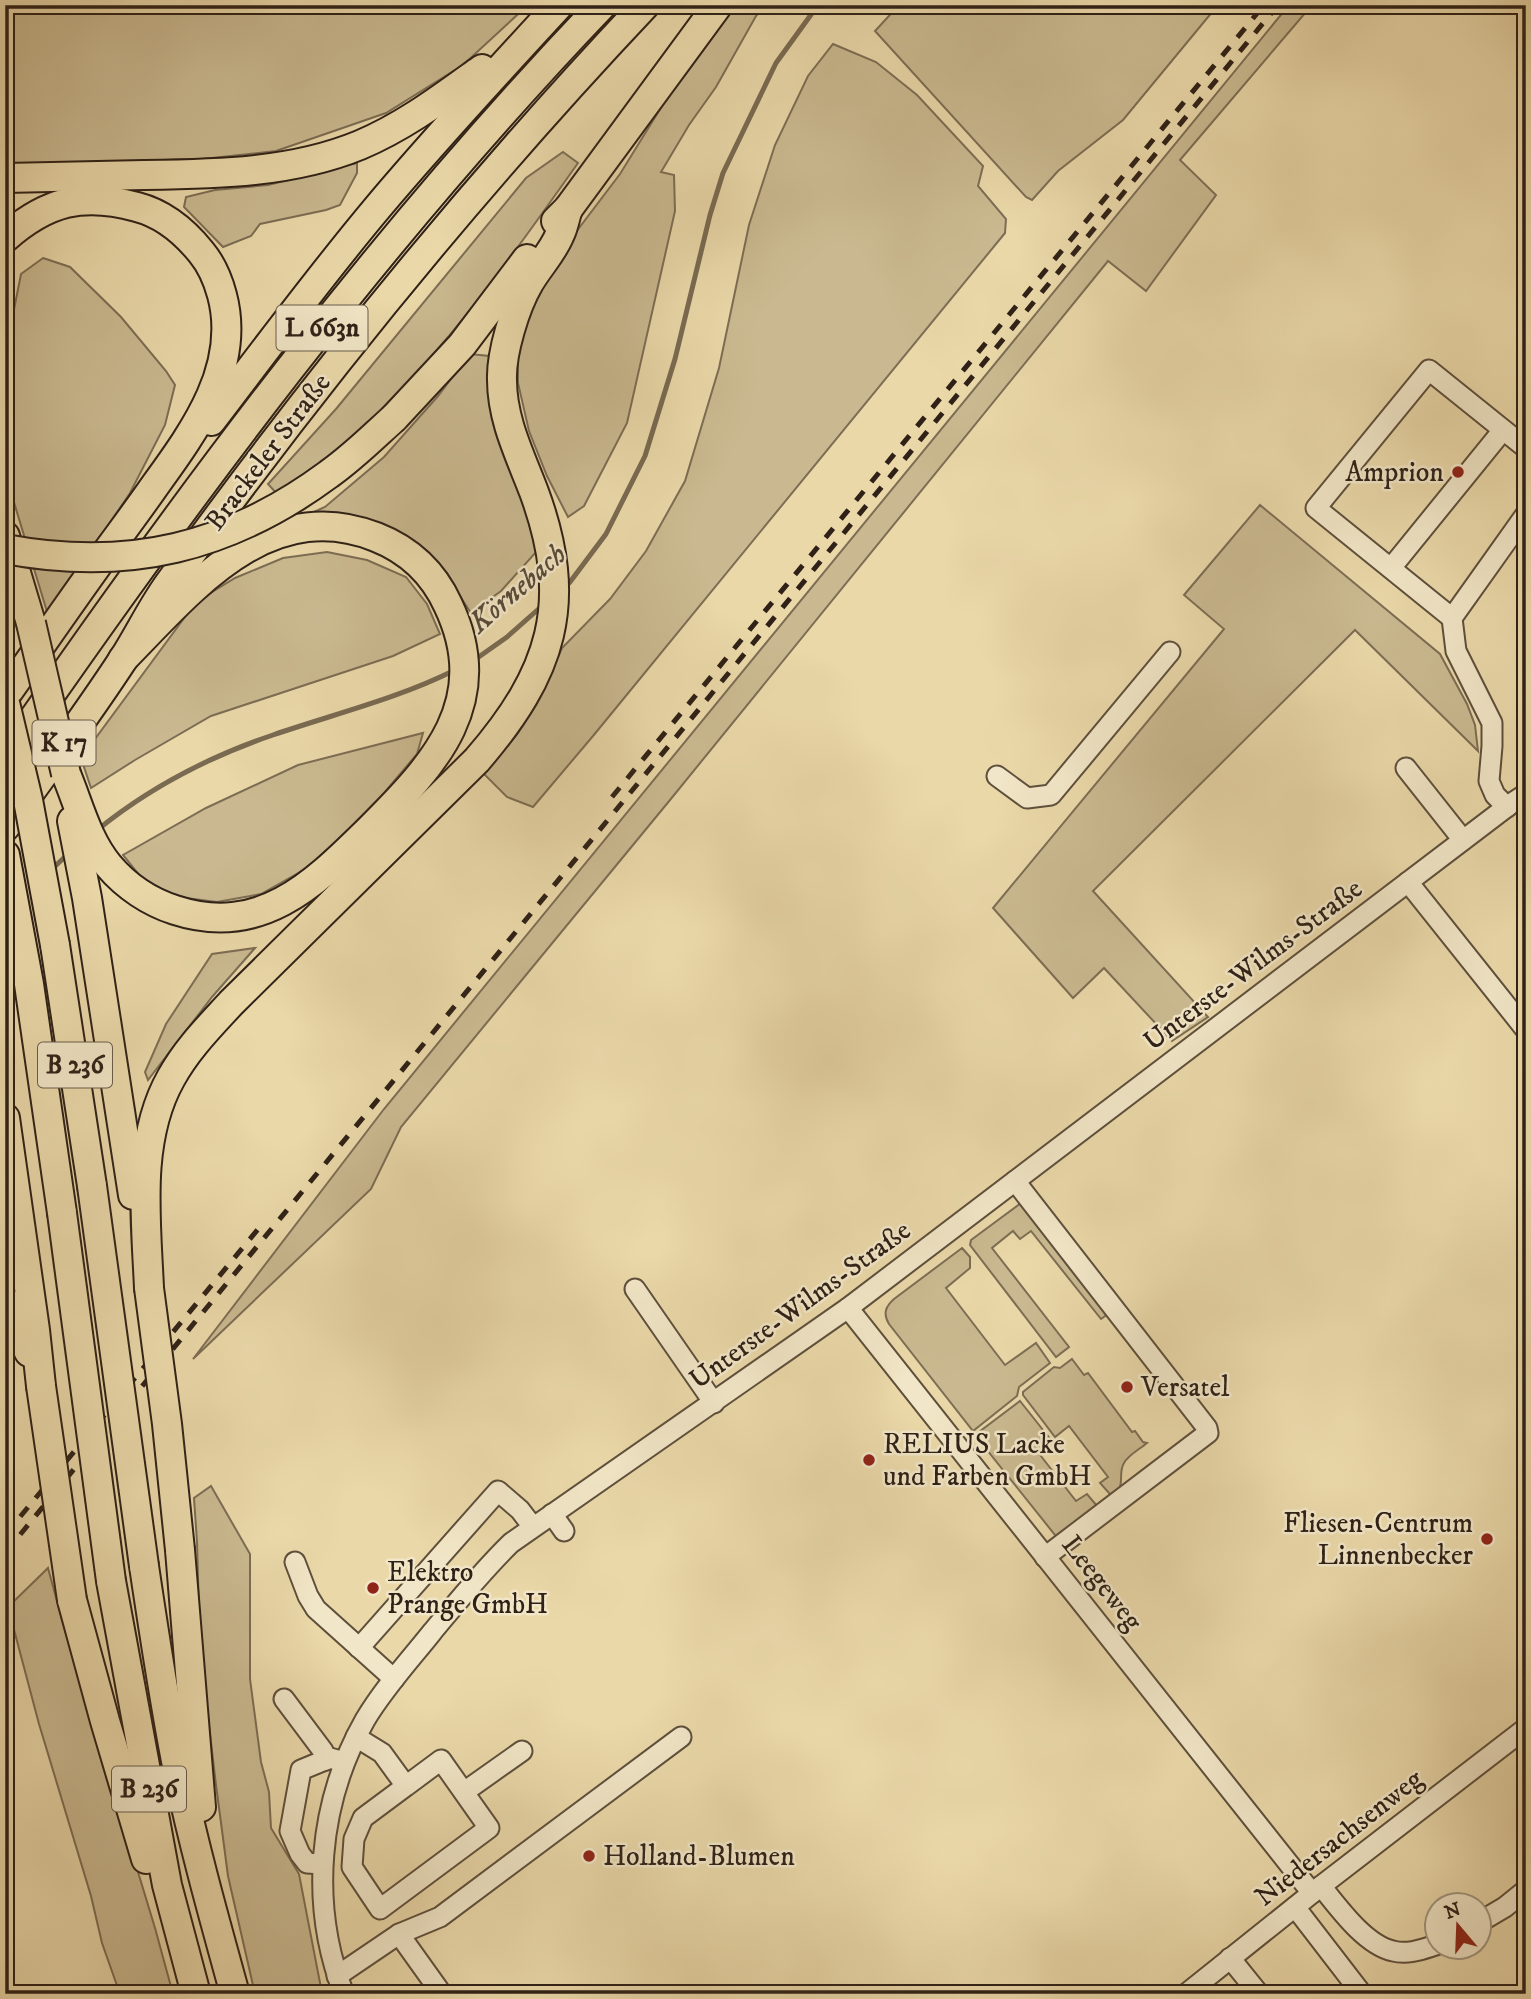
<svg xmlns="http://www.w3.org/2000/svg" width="1531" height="1999" font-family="'IM FELL DW Pica',serif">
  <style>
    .green { fill: #cab990; stroke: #7c6d54; stroke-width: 2 }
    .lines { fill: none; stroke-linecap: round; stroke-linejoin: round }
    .stream { stroke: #796a51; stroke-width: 5 }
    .minor-casing { stroke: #5e4f3c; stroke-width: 23 }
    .highway-casing { stroke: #2f2117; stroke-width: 32 }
    .minor { stroke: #f1e6c7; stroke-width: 19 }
    .highway { stroke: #ead8a9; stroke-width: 28 }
    .rail { stroke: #2f2117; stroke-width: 5; stroke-dasharray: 12 12; stroke-linecap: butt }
    .highway-bridge-casing { stroke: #2f2117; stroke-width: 32; stroke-linecap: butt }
    .highway-bridge { stroke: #ead8a9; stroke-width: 28 }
    .poi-dot { fill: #8f2418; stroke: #f1e6c7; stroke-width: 2.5 }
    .labels { text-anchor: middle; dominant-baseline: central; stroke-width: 5; stroke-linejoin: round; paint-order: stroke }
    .shield { fill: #f1e6c7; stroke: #695c4c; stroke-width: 2 }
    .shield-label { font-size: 26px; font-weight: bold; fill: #2f2117 }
    .street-label { font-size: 28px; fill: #2f2117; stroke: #f1e6c7 }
    .poi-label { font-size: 28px; fill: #2f2117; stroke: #f1e6c7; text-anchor: start }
    .water-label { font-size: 30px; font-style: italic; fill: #5a4b39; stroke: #f1e6c7 }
  </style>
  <rect width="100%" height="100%" fill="#ead8a9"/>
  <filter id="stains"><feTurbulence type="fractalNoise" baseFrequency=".00286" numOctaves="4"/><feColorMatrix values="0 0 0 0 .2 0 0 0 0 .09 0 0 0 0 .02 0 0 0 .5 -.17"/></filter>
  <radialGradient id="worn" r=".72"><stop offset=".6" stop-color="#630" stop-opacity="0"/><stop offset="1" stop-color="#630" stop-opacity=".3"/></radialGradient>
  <g class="green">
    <polygon points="5,5 528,5 463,65 386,113 276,151 156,164 5,164"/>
    <polygon points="728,5 765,5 756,16 716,87 689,125 661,172 674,175 675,211 627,423 584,506 568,517 547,476 529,431 518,383 518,340 537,292 554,261 620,174 670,93"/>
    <polygon points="899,5 1218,5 1123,120 1058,171 1032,200 1026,197 875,31"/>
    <polygon points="1289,5 1312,5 1180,160 1216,195 1146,291 1108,261 670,800 401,1127 371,1189 193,1359 384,1109"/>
    <polygon points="833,44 876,62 917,95 983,166 978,186 1006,219 1005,233 593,736 533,807 507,797 484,774 518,733 539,699 562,648 610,599 646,551 685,481 719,368 749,225 775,145 808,76"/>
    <path d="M563,152l15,11c-86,121 -174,249 -301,331l-9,-10 68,-75 190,-231z"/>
    <polygon points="357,163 357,173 340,205 326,210 260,224 251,236 223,247 184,207 186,197 215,190 268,185"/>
    <polygon points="43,258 70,267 121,317 166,371 175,385 165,425 130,493 48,615 13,499 5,463 5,355 21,274"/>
    <polygon points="470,354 489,356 490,383 533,527 537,551 501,591 471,613 458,593 427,559 300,518 325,507 384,457 438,396"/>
    <polygon points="1260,505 1440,654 1467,704 1475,725 1478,751 1355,630 1093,891 1208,1017 1172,1041 1104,968 1073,998 993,908 1224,629 1184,595"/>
    <polygon points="327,552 367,560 406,577 427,604 440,634 393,656 211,716 135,760 91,788 81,758 196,602 235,578 283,558"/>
    <polygon points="423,733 417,754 384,793 316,863 261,894 217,902 178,897 144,881 123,855 206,808 298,765"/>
    <polygon points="255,948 212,997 148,1080 145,1072 166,1024 212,954"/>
    <polygon points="1021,1203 1108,1314 1101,1319 1031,1231 1020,1239 1013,1231 992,1248 1069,1347 1056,1357 970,1245 971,1240"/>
    <path d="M962,1248l8,9v11l-24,20 59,77 31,-22 14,20 -31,24 -2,9 -44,35 -84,-107c-6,-10 -4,-17 5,-25z"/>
    <path d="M1072,1359l12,16 4,-2 44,59 3,-1 8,11 4,1c-7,6 -19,12 -23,20 -7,11 3,25 -12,32l-3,-2 -9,-10 8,-6 -39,-51 -14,11 -32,-42v-3l31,-25 6,1z"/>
    <polygon points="1020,1401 1051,1440 1037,1451 1076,1501 1087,1494 1097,1506 1059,1540 975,1435"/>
    <polygon points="211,1486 250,1554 250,1679 261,1762 269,1792 271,1828 299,1874 321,1988 324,1994 255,1994 228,1876 216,1785 200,1649 197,1542 194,1498"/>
    <polygon points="48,1568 67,1638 155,1928 173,1994 120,1994 102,1943 91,1896 39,1724 8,1607"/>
  </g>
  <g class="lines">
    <g class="stream">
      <polyline points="563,588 570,582 606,534 645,456 675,359 710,215 723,173 776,63 818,5"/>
      <polyline points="473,661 507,637 542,606"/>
      <path d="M96,831c54,-44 112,-74 177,-96 61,-21 124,-36 182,-65"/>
      <polyline points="51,870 69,853"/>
    </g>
    <defs>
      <g id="minor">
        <polyline points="1391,568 1503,430"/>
        <polyline points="1452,618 1316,508 1429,370 1526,448"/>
        <polyline points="1406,768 1463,840"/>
        <polyline points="997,776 1027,798 1051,795 1170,652"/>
        <polyline points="1507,807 1495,795 1489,781 1492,746 1492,723 1456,651 1452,618 1526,514"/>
        <polyline points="1408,882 1526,1030"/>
        <polyline points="1015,1181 1207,1428 1208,1433 1045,1557"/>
        <polyline points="635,1289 714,1403"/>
        <polyline points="848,1308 1312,1893"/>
        <polyline points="552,1514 564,1531"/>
        <polyline points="295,1562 308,1596 316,1609 394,1679"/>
        <polyline points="359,1648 498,1491 520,1510 533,1527"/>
        <polyline points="284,1699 323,1751 326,1760"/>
        <polyline points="356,1737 382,1753 406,1786 441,1760 489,1828 380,1909 352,1867 354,1839 363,1818 406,1786"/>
        <polyline points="464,1792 522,1751"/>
        <polyline points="322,1864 307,1863 300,1854 290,1831 301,1770 330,1758 344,1762"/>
        <path d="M1321,1886c17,21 44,59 72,65 15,4 30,-2 43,-6"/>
        <polyline points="1295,1907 1362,1994"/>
        <polyline points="1478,1923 1505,1907 1526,1890"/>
        <polyline points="399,1934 439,1990"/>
        <polyline points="1230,1958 1259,1994"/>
        <polyline points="337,1976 399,1934 440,1917 681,1737"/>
        <path d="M344,1994c-35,-89 -26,-191 21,-274 19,-32 45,-60 68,-89 25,-30 50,-61 78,-88l337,-235 664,-505 14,-9"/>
        <polyline points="1186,1994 1321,1886 1526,1728"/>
      </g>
      <g id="highway">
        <path d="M5,178c47,-1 93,-2 139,-3 73,-1 148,-2 216,-30 45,-19 83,-48 122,-76"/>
        <polyline points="556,221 568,209 718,5"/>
        <path d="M5,238c42,-37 78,-46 132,-31 27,7 47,24 64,45 10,12 17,28 21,43 19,71 -26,134 -66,189 -16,23 -33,46 -50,69 -34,47 -67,95 -101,143"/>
        <polyline points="394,418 462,345 527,259"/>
        <path d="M211,421c55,-72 109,-145 167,-214 58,-69 119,-135 181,-202"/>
        <polyline points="5,536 31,623"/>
        <path d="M5,760c182,-264 375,-523 597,-755"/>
        <path d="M66,774c13,31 21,66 43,92 17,20 41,36 66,44 86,28 139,-26 195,-81 65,-65 124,-128 78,-224 -15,-33 -39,-55 -72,-68 -109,-43 -185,53 -253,122"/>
        <polyline points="72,821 87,898 133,1195"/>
        <path d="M5,827c40,-56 82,-112 119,-169 16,-25 29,-53 47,-77 146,-202 303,-395 474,-576"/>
        <polyline points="5,855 29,984 62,1213"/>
        <polyline points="55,945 92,1186"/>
        <polyline points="5,1118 35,1330 41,1386"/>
        <path d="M149,1288c-3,-69 -13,-148 22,-210 16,-29 38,-51 60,-75l246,-243c75,-87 98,-157 57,-268 -14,-37 -32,-72 -32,-112 -1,-27 13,-73 27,-97 9,-16 24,-31 31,-49 4,-8 5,-17 8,-25"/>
        <polyline points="5,1301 29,1352"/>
        <polyline points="180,1550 201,1807"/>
        <path d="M144,1566c10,67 20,134 33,200 16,77 37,152 58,228"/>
        <polyline points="111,1581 167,1885 196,1994"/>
        <polyline points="72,1600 105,1721 146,1859"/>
      </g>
    </defs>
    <use href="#minor" class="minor-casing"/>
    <use href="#highway" class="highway-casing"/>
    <use href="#minor" class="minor"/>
    <use href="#highway" class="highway"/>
    <g class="rail">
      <polyline points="612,797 1264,5"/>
      <polyline points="5,1535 264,1222"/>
      <polyline points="5,1553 1278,5"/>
    </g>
    <defs>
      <g id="highway-bridge">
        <path d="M5,549c123,23 224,-1 324,-75 23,-16 44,-37 65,-56"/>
        <polyline points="31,623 66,774"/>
        <polyline points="5,703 28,800 55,945"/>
        <polyline points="92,1186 144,1566"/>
        <polyline points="62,1213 111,1581"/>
        <polyline points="149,1288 167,1424 180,1550"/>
        <polyline points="41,1386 72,1600"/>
      </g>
    </defs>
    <use href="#highway-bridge" class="highway-bridge-casing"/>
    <use href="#highway-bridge" class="highway-bridge"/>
  </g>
  <g class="poi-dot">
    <circle cx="1458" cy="472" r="7"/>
    <circle cx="1127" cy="1387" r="7"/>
    <circle cx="869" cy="1460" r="7"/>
    <circle cx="1487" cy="1539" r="7"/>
    <circle cx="373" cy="1588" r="7"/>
    <circle cx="589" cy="1856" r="7"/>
  </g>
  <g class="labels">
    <g class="shield">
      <rect x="276.5" y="305.5" width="91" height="45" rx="5"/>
      <rect x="32.5" y="720.5" width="63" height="45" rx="5"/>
      <rect x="38" y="1042.5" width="74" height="45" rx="5"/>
      <rect x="112" y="1766.5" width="74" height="45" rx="5"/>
    </g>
    <g class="shield-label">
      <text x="322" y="328">L 663n</text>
      <text x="64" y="743">K 17</text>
      <text x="75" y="1065">B 236</text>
      <text x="149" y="1789">B 236</text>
    </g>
    <g class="street-label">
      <text transform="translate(268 452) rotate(-53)">Brackeler Straße</text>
      <text transform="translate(1253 965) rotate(-37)">Unterste-Wilms-Straße</text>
      <text transform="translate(800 1305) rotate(-36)">Unterste-Wilms-Straße</text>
      <text transform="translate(1102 1583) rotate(52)">Leegeweg</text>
      <text transform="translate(1339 1838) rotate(-38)">Niedersachsenweg</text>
    </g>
    <g class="poi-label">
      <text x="1444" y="472" text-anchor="end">Amprion</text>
      <text x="1141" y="1387">Versatel</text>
      <text x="883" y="1444">RELIUS Lacke<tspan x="883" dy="32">und Farben GmbH</tspan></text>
      <text x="1473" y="1523" text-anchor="end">Fliesen-Centrum<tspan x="1473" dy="32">Linnenbecker</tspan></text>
      <text x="387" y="1572">Elektro<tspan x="387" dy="32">Prange GmbH</tspan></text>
      <text x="603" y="1856">Holland-Blumen</text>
    </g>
    <g class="water-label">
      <text transform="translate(518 589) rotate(-41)">Körnebach</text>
    </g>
  </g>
  <rect width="1531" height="1999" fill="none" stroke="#ead8a9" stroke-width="28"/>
  <rect x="7" y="7" width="1517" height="1985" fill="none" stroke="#2f2117" stroke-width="3.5"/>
  <rect x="14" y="14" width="1503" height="1971" fill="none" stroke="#2f2117" stroke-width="2"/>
  <g transform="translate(1458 1926) rotate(341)"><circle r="33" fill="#f1e6c7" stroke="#a39781" stroke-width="2"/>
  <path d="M0-5L12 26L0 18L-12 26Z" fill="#8f2418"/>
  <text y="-10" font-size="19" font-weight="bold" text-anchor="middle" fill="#2f2117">N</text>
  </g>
  <rect width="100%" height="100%" filter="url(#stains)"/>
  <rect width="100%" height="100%" fill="url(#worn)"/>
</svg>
